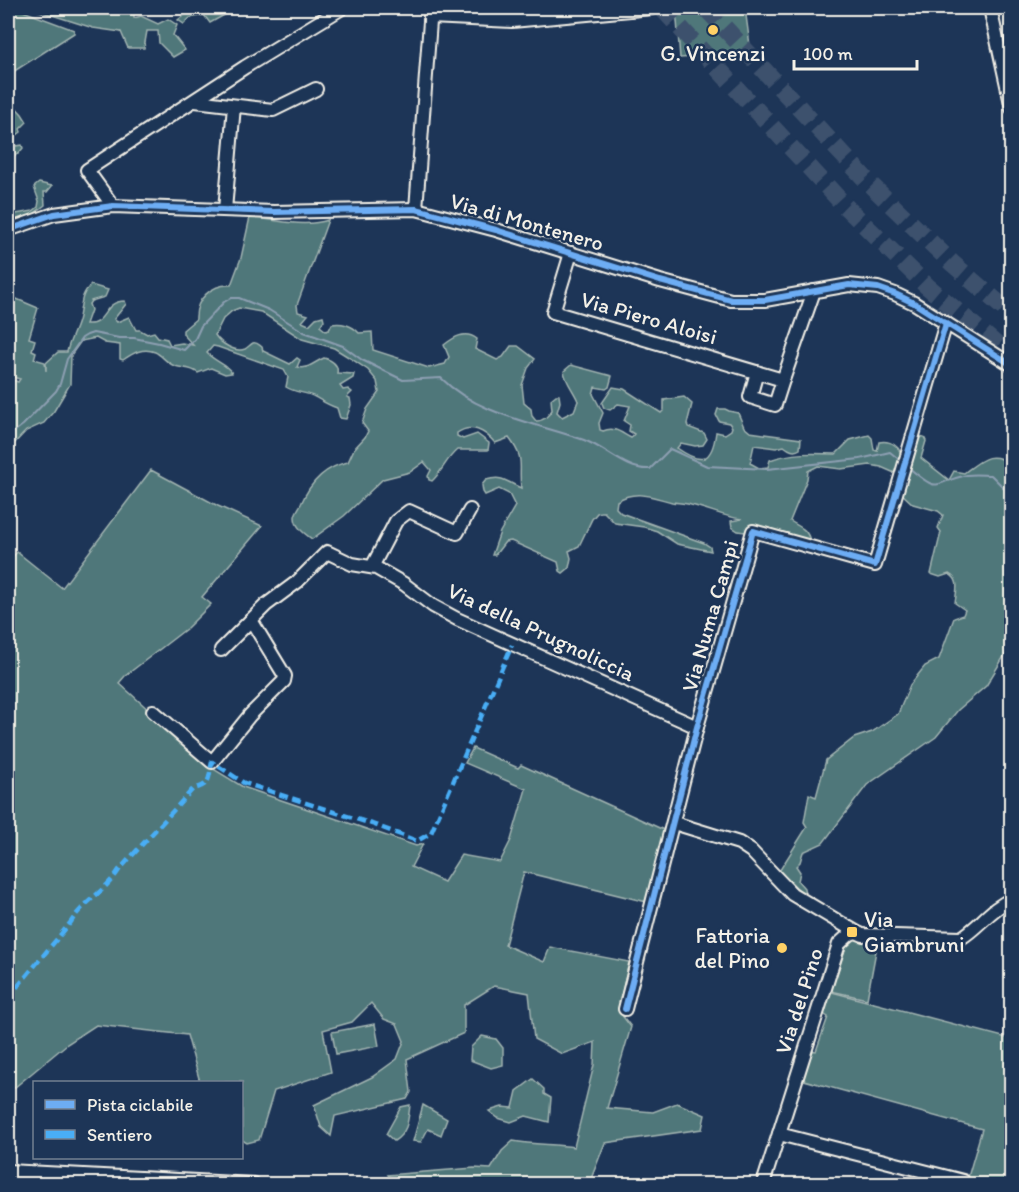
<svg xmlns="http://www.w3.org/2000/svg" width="1019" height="1192" font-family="Itim,sans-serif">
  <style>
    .green { fill: #4f777a; stroke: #a2b4b1; stroke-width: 1.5 }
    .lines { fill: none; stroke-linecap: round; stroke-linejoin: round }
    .stream { stroke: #8d9fb2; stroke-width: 2 }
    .highway-tunnel { stroke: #3d516d; stroke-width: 18; stroke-dasharray: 18 9; stroke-linecap: butt }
    .minor-casing { stroke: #f4f1e8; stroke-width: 16 }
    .minor { stroke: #1d3557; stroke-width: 12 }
    .quiet { stroke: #49aef6; stroke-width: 4.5; stroke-dasharray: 9 4.5; stroke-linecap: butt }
    .cycleway-casing { stroke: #1d3557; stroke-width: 10 }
    .cycleway { stroke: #6dadf4; stroke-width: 6 }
    .poi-dot { fill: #ffd166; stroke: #1d3557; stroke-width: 2 }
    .labels { text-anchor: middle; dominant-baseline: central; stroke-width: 5; stroke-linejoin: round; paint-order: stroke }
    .poi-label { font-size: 22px; fill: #f4f1e8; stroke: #1d3557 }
    .street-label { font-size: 22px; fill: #f4f1e8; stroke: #1d3557 }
  </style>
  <rect width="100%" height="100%" fill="#1d3557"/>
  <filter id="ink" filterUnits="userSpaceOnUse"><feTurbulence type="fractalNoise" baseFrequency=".0167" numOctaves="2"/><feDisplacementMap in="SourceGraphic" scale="12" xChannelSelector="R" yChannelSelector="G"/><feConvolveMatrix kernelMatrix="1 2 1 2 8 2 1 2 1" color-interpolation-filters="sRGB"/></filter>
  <g filter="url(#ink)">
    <g class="green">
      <polygon points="8,8 15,8 74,30 74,33 13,72 8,71"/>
      <polygon points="30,8 140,8 134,13 134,18 141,16 158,24 168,19 177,25 173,35 185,50 173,57 159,43 158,31 147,31 144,48 128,48 121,32 93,28"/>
      <polygon points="191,8 237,8 210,23 204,15 190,18 184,24 178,20 192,9"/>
      <polygon points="676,8 745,8 751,53 680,58"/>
      <polygon points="8,99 22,114 27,122 20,129 21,132 14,137 11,135 9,137 16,146 22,145 23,148 18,154 8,157"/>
      <polygon points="39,183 52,186 47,192 44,192 45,205 31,216 8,225 8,205 16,214 33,211 38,207 39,201 34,187"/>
      <path d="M250,217c24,3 55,11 78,3l-31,85 1,7 10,3 -6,7 7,3 7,-7 7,-2 1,4 -4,6 6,5 3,-1 3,-6c9,-2 20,1 27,9l13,-1 1,18 56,18 16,-4 4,-7 -5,-12c10,-8 21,-15 33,-6l-2,10 22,11 6,-3 8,-11h7l17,13 -7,9 -6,17 2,18 7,6 1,7 4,5c8,0 12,-5 16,-11l-1,-11 5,-4h3l1,7 -3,10 5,5 12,-6 4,-10c-4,-10 -13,-20 -14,-30l7,-6 41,11 -3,11 -3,2 -11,-2 -2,7 10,19 -4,10 1,7 3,1c12,-5 18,2 28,7l3,-4 -5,-3 1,-6 -6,-4 6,-15 -12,-2 -8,6 -6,-2 -2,-5 11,-16 11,2 37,24 3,-3v-10l20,-3 8,7 -5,20 1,3 16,6 3,6 -4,6 -8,1 -14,-3 -4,5c24,17 35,15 39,-16l9,2 6,-4 1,-3 -3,-4 -10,-2 -3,-6 2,-6h7l4,2 9,2 6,14 6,5 51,7 -1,10c-6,4 -11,1 -16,-3l-8,2 -22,-3 -4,18 9,5 9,-1 2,-7c21,-8 45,-7 66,-6l14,-14 19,-5 3,3 2,12 3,1 2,-9c16,-3 29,11 18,26v6l-16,-7 -11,-2 -29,4 -23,-3 -10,5 -1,8 -17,42c9,6 17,7 20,20l-72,-10 -6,-4 -1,-6 11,-2c-18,-2 -33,-10 -51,-14 -6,-2 -13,-2 -19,-3 -20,-5 -36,-13 -55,-1l-1,7 5,5 83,30 6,4 1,4 -34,-7 -20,-13 -13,-4 -29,-4 -11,-11h-3l-4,1 -5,6 -13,27 -10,5 2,7 -2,10 -6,5 -3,-2 -2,-9 -47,-21 -6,1 -10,13h-3l8,-23 15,-26 -6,-12 -10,-5 -14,6 -2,-3 -1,-7 4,-5c18,-5 20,2 35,8 -3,-24 5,-28 -12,-50l-14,5c-10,-12 -24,-20 -38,-10v3l6,3 14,-5 12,9 -1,7h-31c-11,9 -15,22 -25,31l-3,-1 -1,-4 3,-6 -7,-8 -14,10 -27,7 -39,37 -32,23c-7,-5 -17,-12 -17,-22 0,-4 4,-9 6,-13 9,-21 23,-37 47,-42l6,-13 11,-12 3,-6 -6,-8 5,-14 12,-17 -2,-11 -9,-11 -18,-12 -16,-10 -32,-9 -41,-27 -22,-4 -7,3 -9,8 -8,16c5,8 20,18 30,14 2,-1 6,-5 8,-6 4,-1 6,2 9,4l1,4 27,13 7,-6 3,2 -3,7c11,3 17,-5 27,-9 7,2 15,6 13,15l17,1 -1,4 -13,8 3,4 5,-1 4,3 -5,5 3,1 1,7 -5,14 -6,-1 -3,-10c-9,-3 -15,-7 -22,-11 -9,-5 -20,-4 -29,-10l2,-10 -4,-7 -66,-23 -5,-1 -6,7c8,9 20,11 25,20l-7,1 -14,-6 -13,5c-7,-6 -14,-4 -23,-7 -9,-3 -13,-11 -20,-14 -12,-5 -22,1 -32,8l-3,-1v-14l-15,-2 -9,-5 -15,3 -10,14 -1,29 -16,27 -10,12 -18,8 -18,19v-67l6,1 -6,-3v-3l10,4 2,-3 -12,-3v-69l4,-10 26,11 -9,30 6,2 -3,10 4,2 -2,7 11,3 1,9v-8l12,-11h9c2,-11 8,-20 11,-31 4,-13 1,-26 13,-36l17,5 -3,7 -14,4 -2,3 2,6 -5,14c21,2 16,-23 39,-23l1,3 -12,15 3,3 12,-5 7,13h4l7,4 7,-2 4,5 9,2 3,6 12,-2 11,2 -10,-11v-4l13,-11c-1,-20 16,-35 35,-34l10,-27z"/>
      <path d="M917,436l7,1 2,4 -5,17 28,22 5,-9 10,2c19,-14 25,-22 47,-10v182l-25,41 -28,24 -22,27 -69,48 -44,58 -20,9 -3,10 -4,4 4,6 -2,9 6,7 1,8 -15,-15 -12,-8 29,-46 -3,-5 5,-28 7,3 10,-37 28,-22 18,-6 26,-18 12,-29 15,-19 14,-7 15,-41 9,-3 2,-5 -10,-7c1,-11 6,-23 -6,-29l-9,3 -9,-3 10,-42 -3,-4 5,-13 -5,-4 -25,-7 -13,-12z"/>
      <path d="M151,470l67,36 44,20 -60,71 9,7 -25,25 -61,47 -6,7 96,87 28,17 173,59 7,-2 -12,23 33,15 17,-27 39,7 11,-22 15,-51 -61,-26 8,-15 45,20 3,-3 145,66 -19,71 -123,-30 -19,73 39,17 6,-15 79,15 -11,48 13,17 -24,81 46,4 24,-9 28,12 -3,14 -97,14 -16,41h-195l-6,-9 86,-7 17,1 11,-18 11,-10c21,4 40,3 61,6l20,-82 1,-23 -33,12 -28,-15 -5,-46 -35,-7 -30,19v28l-57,26 4,33 -4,7 -72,17 -4,20 -10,-9 -7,-22 58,-28 25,-18 7,-18 -7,-17 -13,-5 -13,-16 -19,19 -29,8 8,42 -57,19 -15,49 -12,3 -5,-3v-58h-42l-13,-47 -91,-10 -29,19 -59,49v-531l9,-10 45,36z"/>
      <polygon points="859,937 878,940 867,999 831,991 847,944 851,939"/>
      <polygon points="828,991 1011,1039 1012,1152 1004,1184 966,1184 982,1129 800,1079 809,1050 816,1051 828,1017 822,1013"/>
      <polygon points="375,1024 379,1046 336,1054 332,1032"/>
      <polygon points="482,1036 496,1039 503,1048 503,1065 491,1068 470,1060 471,1047"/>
      <polygon points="533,1079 544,1089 544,1094 551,1098 549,1122 526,1116 511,1122 498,1118 489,1111 502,1107 513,1108 517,1091"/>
      <path d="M410,1105c-2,16 -2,27 -16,36l-8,-7 15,-27z"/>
      <polygon points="423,1105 447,1119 441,1135 428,1129 421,1142 413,1141"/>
    </g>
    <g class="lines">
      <g class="stream">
        <path d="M8,436l15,-11 33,-34 4,-7 7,-25 15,-21 5,-3 6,-2 26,5h15l25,5 25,7 11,-11 6,-13 23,-24 7,-4h8l30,12 35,22 39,14 19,14 41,20 38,-2c37,37 95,45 143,62 22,8 43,31 66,29l20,-20 37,17 60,3 93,-10 30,-7 11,9"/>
        <path d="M908,467c33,28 23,16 59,8 8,-1 17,0 24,0l21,21"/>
      </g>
      <g class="highway-tunnel">
        <polyline points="662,8 845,206 927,286 1012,358"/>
        <polyline points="706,8 871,185 952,263 1012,315"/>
      </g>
      <defs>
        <g id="minor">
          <polyline points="990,8 1012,108"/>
          <polyline points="430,17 512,21 652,8"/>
          <polyline points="195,101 273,110 316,89"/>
          <polyline points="113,206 87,170 245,67 342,8"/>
          <polyline points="416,209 431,8"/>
          <polyline points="225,210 234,106"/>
          <polyline points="8,230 54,214 113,206 274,212 416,209 496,230 660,281 731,300 765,300 849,285 878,288 895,294 914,303 1012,365"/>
          <polyline points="571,253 553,312 783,380 814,291"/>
          <polyline points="757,372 750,397 775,405 783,380"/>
          <polyline points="372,567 396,521 409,511 457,533 470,510"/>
          <polyline points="221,650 251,620"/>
          <polyline points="153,711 212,762 250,715 284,681 285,676 251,620 266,605 297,582 327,552 352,564 376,568 404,584 433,606 457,619 697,727"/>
          <polyline points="674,823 739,843 751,851 792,894 856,932"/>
          <polyline points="625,1009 697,727 753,531 875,565 946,323"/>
          <polyline points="779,1134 963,1181"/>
          <polyline points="8,1171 254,1184"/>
          <path d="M763,1184l76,-240 11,-10 6,-2 7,3 98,3c18,-11 30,-30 51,-39"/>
        </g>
      </defs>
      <use href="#minor" class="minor-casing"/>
      <use href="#minor" class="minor"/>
      <path class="quiet" d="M8,998l63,-76c12,-20 35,-31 48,-52l74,-81c19,-4 15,-11 19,-27l32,21 128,41 45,17 14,-8 81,-188"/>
      <defs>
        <g id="cycleway">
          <polyline points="8,230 54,214 113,206 274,212 416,209 496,230 660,281 731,300 765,300 849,285 878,288 895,294 914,303 1012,365"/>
          <polyline points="625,1009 697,727 753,531 875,565 946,323"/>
        </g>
      </defs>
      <use href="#cycleway" class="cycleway-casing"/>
      <use href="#cycleway" class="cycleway"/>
    </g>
  </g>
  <g class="poi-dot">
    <circle cx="713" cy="30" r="6"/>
    <rect x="846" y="926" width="12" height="12" rx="3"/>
    <circle cx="782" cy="948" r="6"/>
  </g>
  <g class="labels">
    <g class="poi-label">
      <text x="713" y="53">G. Vincenzi</text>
      <text x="864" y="919" text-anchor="start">Via<tspan x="864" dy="25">Giambruni</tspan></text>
      <text x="770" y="935" text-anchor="end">Fattoria<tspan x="770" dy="25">del Pino</tspan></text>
    </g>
    <g class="street-label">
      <text transform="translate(527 222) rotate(16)">Via di Montenero</text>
      <text transform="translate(649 318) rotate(16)">Via Piero Aloisi</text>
      <text transform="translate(710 616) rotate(-74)">Via Numa Campi</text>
      <text transform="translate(541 632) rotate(25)">Via della Prugnoliccia</text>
      <text transform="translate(799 1001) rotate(-72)">Via del Pino</text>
    </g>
  </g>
  <rect width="1019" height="1192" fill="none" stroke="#1d3557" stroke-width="30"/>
  <rect x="15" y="15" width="989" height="1162" fill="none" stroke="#f4f1e8" stroke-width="2" filter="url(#ink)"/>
  <rect x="33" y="1081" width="210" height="78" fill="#1d3557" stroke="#738091" stroke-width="1.5"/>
  <rect x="45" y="1100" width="30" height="9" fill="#6dadf4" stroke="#738091" stroke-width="1.5"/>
  <text x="87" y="1111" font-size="18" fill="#f4f1e8">Pista ciclabile</text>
  <rect x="45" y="1130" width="30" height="9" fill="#49aef6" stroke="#738091" stroke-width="1.5"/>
  <text x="87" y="1141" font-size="18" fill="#f4f1e8">Sentiero</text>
  <path d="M794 60v9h123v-9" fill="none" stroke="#f4f1e8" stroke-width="3"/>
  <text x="803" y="60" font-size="18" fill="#f4f1e8" stroke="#1d3557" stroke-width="4.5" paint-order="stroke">100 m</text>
</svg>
